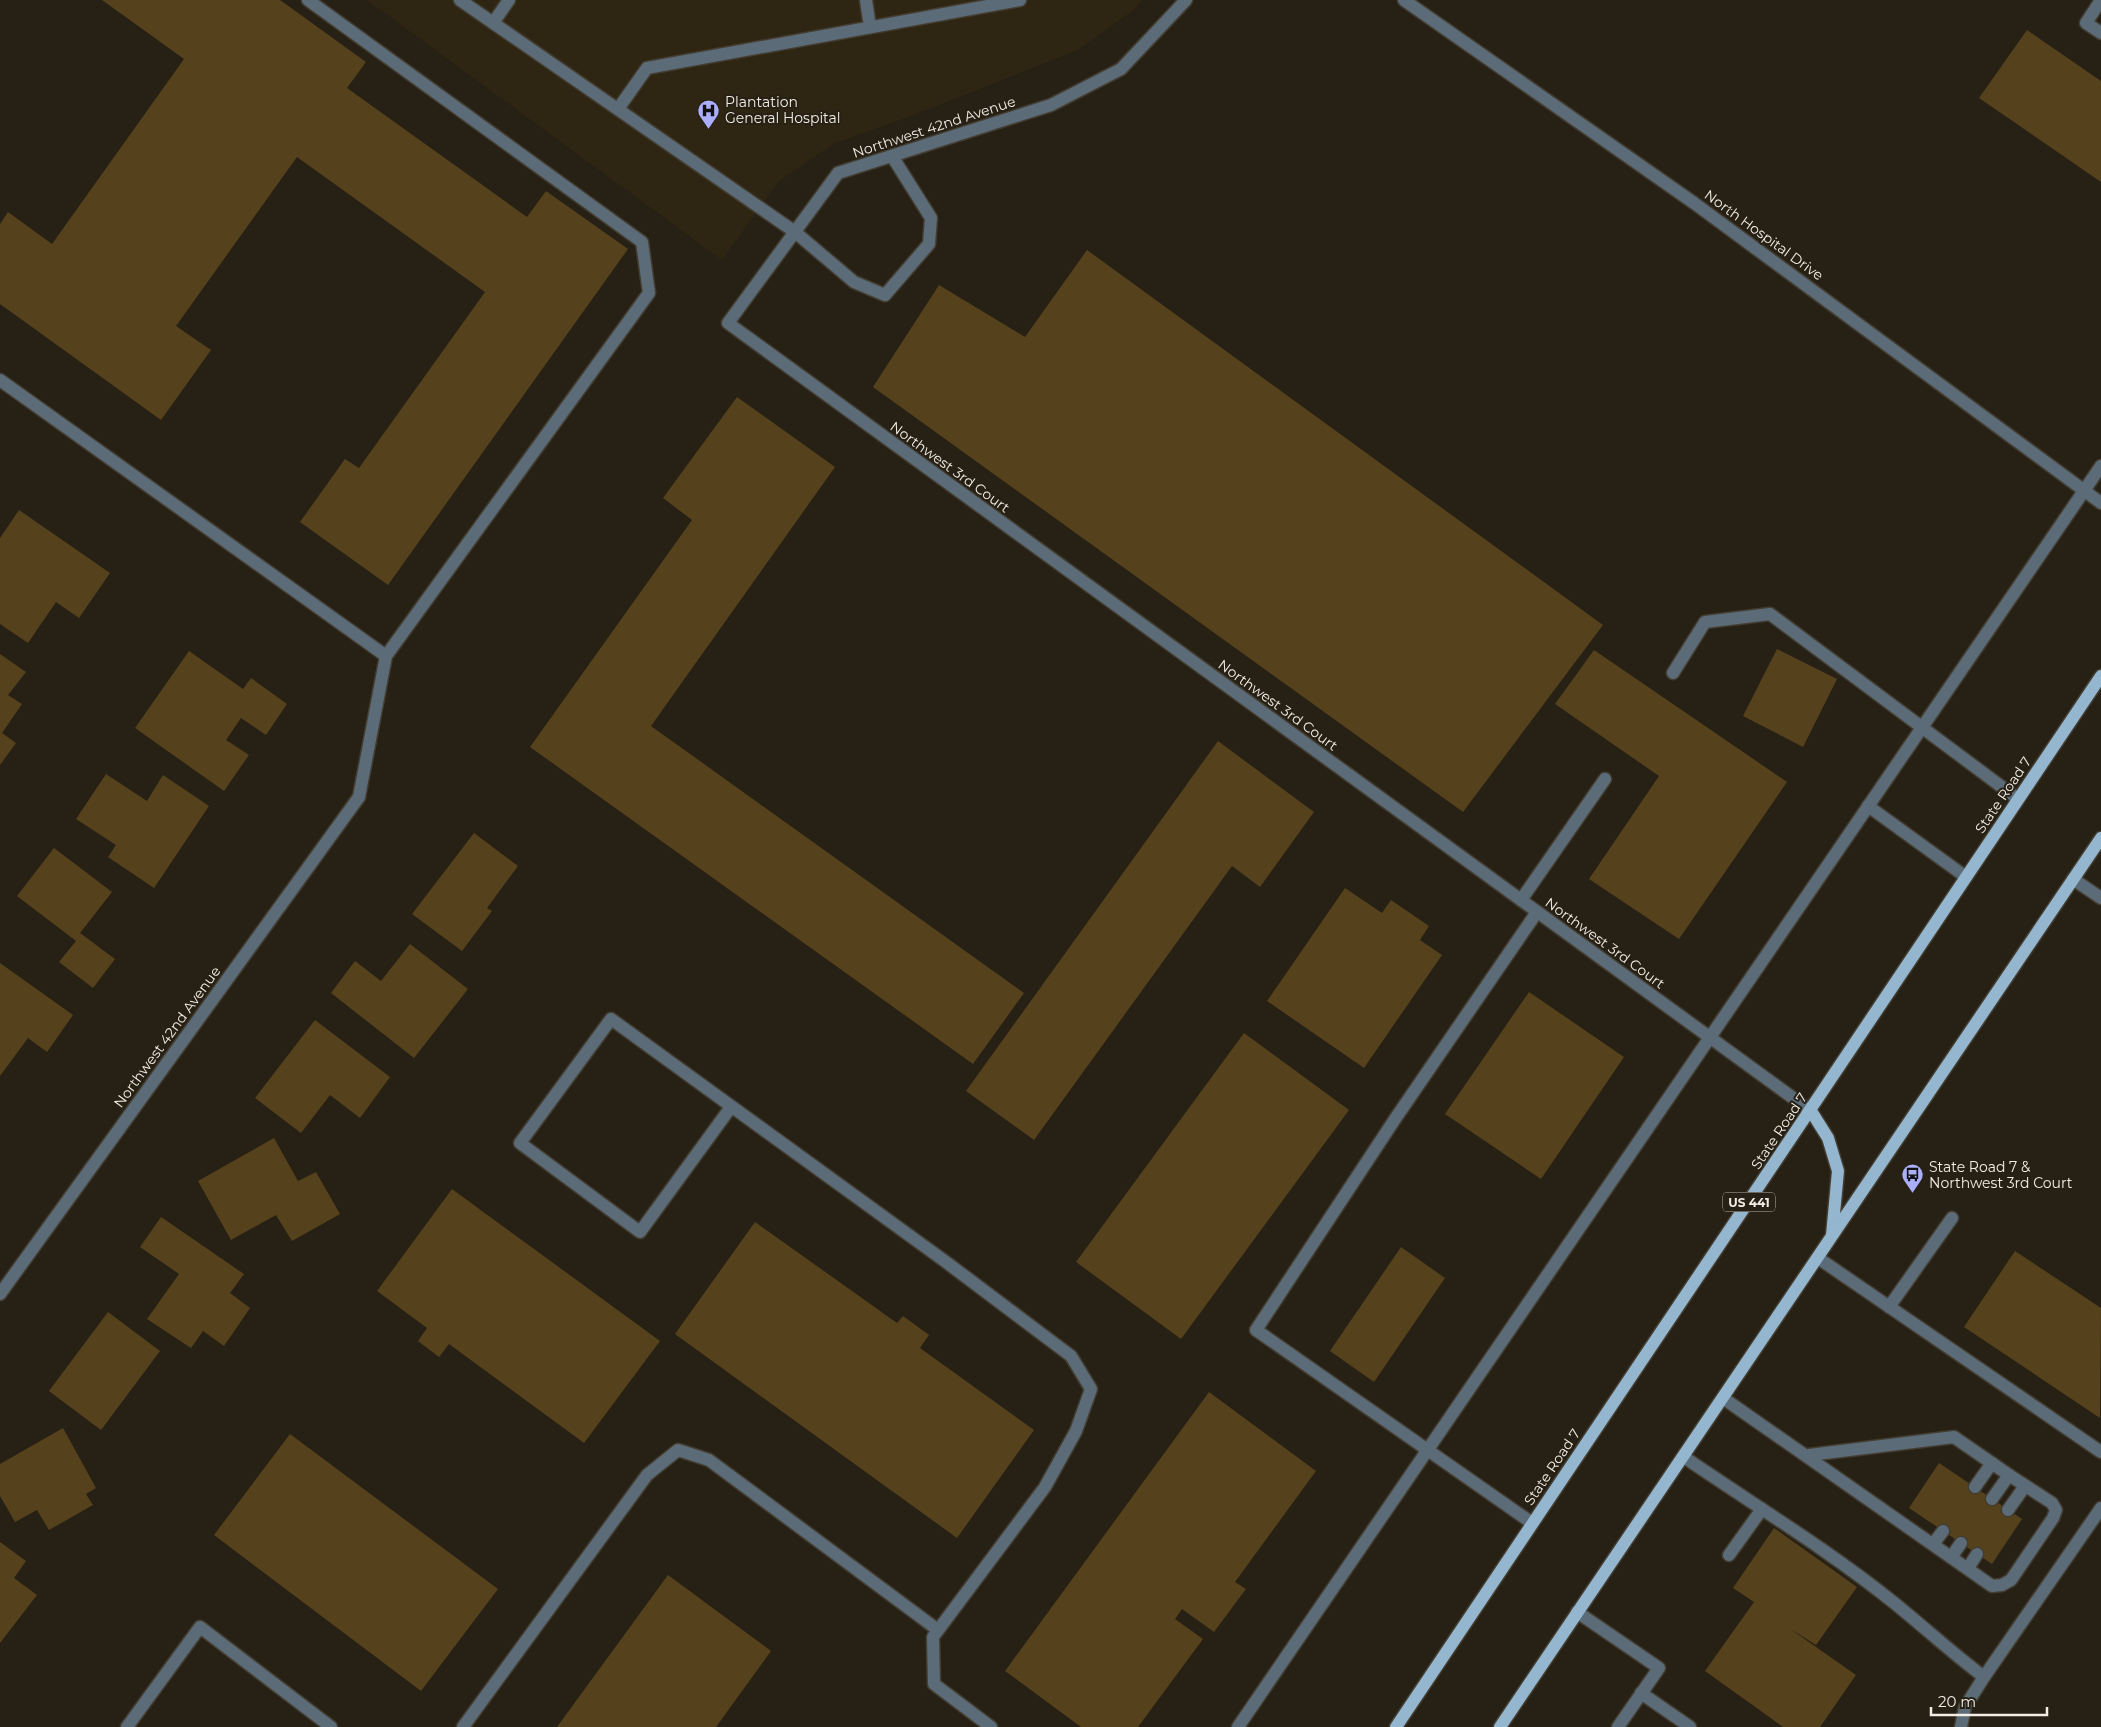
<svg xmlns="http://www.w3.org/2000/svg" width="2101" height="1727" font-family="Montserrat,sans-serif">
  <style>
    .built { fill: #2f2513 }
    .building { fill: #55421c }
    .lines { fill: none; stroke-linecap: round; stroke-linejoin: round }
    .lane-casing { stroke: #433d31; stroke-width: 15 }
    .street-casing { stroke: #433d31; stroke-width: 15 }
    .primary-casing { stroke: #433d31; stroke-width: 15 }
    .lane { stroke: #5b6b77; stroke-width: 12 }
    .street { stroke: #5b6b77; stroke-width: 12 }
    .primary { stroke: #94b6ce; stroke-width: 12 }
    .labels { text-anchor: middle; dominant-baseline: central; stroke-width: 4; stroke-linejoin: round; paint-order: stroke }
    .shield { fill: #272014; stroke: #b5b0a6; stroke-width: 1 }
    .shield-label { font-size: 12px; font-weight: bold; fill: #f2ede5 }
    .poi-label { font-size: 14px; fill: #f2ede5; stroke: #272014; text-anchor: start }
    .street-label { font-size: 14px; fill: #f2ede5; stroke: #272014 }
  </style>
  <rect width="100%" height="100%" fill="#272014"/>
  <polygon class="built" points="367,0 1142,0 1135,9 1078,50 914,115 835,143 779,181 722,260"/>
  <g class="building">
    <polygon points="102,0 280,0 366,62 347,88 527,217 546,191 628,249 388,585 300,522 345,459 359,468 485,292 297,157 176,326 211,350 161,420 0,304 0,224 8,212 52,244 184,59"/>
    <polygon points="2027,30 2101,81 2101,182 1979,98"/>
    <polygon points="1087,250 1603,625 1463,812 873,387 939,285 1025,337"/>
    <polygon points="737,397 835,467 651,726 1024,993 973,1064 530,747 692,520 663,498"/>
    <polygon points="19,510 110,573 79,618 56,602 28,643 0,624 0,538"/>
    <polygon points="1777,649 1837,679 1803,747 1743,716"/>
    <polygon points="1594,650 1787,782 1679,939 1589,879 1659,776 1555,704"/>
    <polygon points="189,651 243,689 251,678 287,704 266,735 241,718 226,740 249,755 224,791 135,728"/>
    <polygon points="0,654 26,672 8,695 22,704 2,733 16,743 0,765"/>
    <polygon points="1218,741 1314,812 1260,887 1232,866 1034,1140 966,1091"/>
    <polygon points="106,774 147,801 163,775 209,806 154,888 108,857 116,845 76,819"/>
    <polygon points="474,833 518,866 487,908 492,911 462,951 412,914"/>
    <polygon points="54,848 112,892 80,933 115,959 93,988 59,962 76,941 17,896"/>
    <polygon points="1345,888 1382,913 1391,900 1429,926 1420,940 1442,955 1364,1068 1267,1001"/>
    <polygon points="410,944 468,989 414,1058 331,993 355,961 381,981"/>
    <polygon points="0,963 73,1015 47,1052 28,1038 0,1076"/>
    <polygon points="1529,992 1624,1057 1541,1179 1445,1114"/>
    <polygon points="315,1020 390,1077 360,1118 330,1095 301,1133 255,1098"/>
    <polygon points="1244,1033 1349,1110 1181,1339 1076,1262"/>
    <polygon points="274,1138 298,1181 316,1172 340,1214 292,1241 276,1215 231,1240 198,1181"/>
    <polygon points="452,1189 660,1341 584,1443 449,1344 439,1357 418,1341 427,1328 377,1291"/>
    <polygon points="161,1217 244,1274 230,1293 250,1308 224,1346 203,1331 191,1348 147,1319 179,1274 140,1247"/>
    <polygon points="755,1222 897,1323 903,1316 929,1335 920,1348 1034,1430 957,1538 675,1334"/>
    <polygon points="1401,1247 1445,1278 1374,1382 1330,1351"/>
    <polygon points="2015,1251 2101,1308 2100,1418 1964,1327"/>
    <polygon points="108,1312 160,1351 101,1430 49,1391"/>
    <polygon points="1209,1392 1316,1471 1235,1582 1246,1589 1214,1632 1182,1609 1175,1619 1203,1639 1138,1727 1081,1727 1005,1671"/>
    <polygon points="63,1428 96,1488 86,1494 93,1505 49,1530 37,1510 15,1522 0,1496 0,1464"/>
    <polygon points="290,1434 498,1589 421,1691 214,1535"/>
    <polygon points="1939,1463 2022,1519 1992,1564 1909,1508"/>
    <polygon points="1774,1528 1857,1587 1816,1645 1789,1628 1856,1675 1820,1727 1783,1727 1705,1671 1754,1602 1733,1588"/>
    <polygon points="0,1542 26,1561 14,1578 37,1595 0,1643"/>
    <polygon points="668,1575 771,1651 716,1727 557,1727"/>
  </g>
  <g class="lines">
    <defs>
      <g id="lane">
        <polyline points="308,0 642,242 649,293 386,656 359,797"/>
        <polyline points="460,0 795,232 854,282 885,295 929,244 931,218 892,156"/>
        <polyline points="866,0 870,27"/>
        <polyline points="2101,0 2086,23 2101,33"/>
        <polyline points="493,23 509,0"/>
        <polyline points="618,109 647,68 1020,0"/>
        <polyline points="0,380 386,656"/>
        <polyline points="1673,673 1705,622 1770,614 2018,799"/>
        <polyline points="1868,806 1966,877"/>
        <polyline points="2073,879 2101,898"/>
        <polyline points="1521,900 1605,779"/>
        <polyline points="731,1107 640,1232 520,1143 611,1019 946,1262 1071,1356 1091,1389 1076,1431 1045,1487 933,1637 934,1684 991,1727"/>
        <polyline points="1818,1258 2101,1452"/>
        <polyline points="1889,1307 1952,1218"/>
        <polyline points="1723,1398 1992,1586 2002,1585 2011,1580 2053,1518 2056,1510 2052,1503 2009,1475"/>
        <polyline points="1809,1455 1954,1437 2009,1475 1992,1499"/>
        <path d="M1684,1457c70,48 143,92 209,145 31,25 59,51 91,75"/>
        <polyline points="1975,1487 1992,1463"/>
        <polyline points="2008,1510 2025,1486"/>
        <polyline points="1532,1523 1256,1330 1395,1119 1537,912"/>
        <polyline points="1933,1544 1943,1531"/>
        <polyline points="1729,1555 1762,1509"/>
        <polyline points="1952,1556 1961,1543"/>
        <polyline points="1968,1568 1977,1554"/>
        <polyline points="1577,1612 1659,1668 1618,1727"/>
        <polyline points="1641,1693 1690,1727"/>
        <polyline points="127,1727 200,1627 331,1727"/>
        <polyline points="463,1727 647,1475 678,1450 709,1460 938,1630"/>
        <polyline points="1238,1727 2101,466"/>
        <polyline points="1961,1727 1965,1707 1984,1677 2101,1508"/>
      </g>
      <g id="street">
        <polyline points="1186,0 1121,69 1051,105 838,173 728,323 1811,1111"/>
        <polyline points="1404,0 1694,203 2101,503"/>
        <polyline points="0,1294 359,797"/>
      </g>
      <g id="primary">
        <polyline points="1811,1111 1828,1138 1838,1171 1832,1235"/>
        <polyline points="1396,1727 2101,676"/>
        <polyline points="1500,1727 2101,838"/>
      </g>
    </defs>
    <use href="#lane" class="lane-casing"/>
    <use href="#street" class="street-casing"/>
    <use href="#primary" class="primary-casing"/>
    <use href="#lane" class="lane"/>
    <use href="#street" class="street"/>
    <use href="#primary" class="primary"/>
  </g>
  <defs>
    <symbol id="hospital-pin" viewBox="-11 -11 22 30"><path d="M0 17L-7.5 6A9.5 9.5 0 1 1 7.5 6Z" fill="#abaffb" stroke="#272014"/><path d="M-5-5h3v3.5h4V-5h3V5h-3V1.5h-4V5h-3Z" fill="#111"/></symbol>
    <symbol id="bus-pin" viewBox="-11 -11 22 30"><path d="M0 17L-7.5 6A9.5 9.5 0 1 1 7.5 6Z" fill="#abaffb" stroke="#272014"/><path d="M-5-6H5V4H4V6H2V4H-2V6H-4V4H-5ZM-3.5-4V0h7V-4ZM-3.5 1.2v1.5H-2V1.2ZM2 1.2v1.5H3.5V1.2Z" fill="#111"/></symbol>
  </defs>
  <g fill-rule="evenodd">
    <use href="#hospital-pin" x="696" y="98" width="25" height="34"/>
    <use href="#bus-pin" x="1900" y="1162" width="25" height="34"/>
  </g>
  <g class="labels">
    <rect class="shield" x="1723" y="1192.5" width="52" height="19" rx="4"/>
    <g class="shield-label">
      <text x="1749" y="1202">US 441</text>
    </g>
    <g class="poi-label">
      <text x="725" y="102">Plantation<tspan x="725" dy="16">General Hospital</tspan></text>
      <text x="1929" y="1167">State Road 7 &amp;<tspan x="1929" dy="16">Northwest 3rd Court</tspan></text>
    </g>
    <g class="street-label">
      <text transform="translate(934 127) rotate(-18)">Northwest 42nd Avenue</text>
      <text transform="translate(1764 235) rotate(36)">North Hospital Drive</text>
      <text transform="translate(950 467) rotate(36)">Northwest 3rd Court</text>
      <text transform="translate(1278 705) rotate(36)">Northwest 3rd Court</text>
      <text transform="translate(2003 795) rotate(-56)">State Road 7</text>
      <text transform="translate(1605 943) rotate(36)">Northwest 3rd Court</text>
      <text transform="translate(167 1037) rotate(-54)">Northwest 42nd Avenue</text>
      <text transform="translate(1779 1131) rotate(-56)">State Road 7</text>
      <text transform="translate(1552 1467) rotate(-56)">State Road 7</text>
    </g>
  </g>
  <path d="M1931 1707v8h116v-8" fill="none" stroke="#f2ede5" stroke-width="2.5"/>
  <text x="1938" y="1707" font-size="15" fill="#f2ede5" stroke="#272014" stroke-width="4" paint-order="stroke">20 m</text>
</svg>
